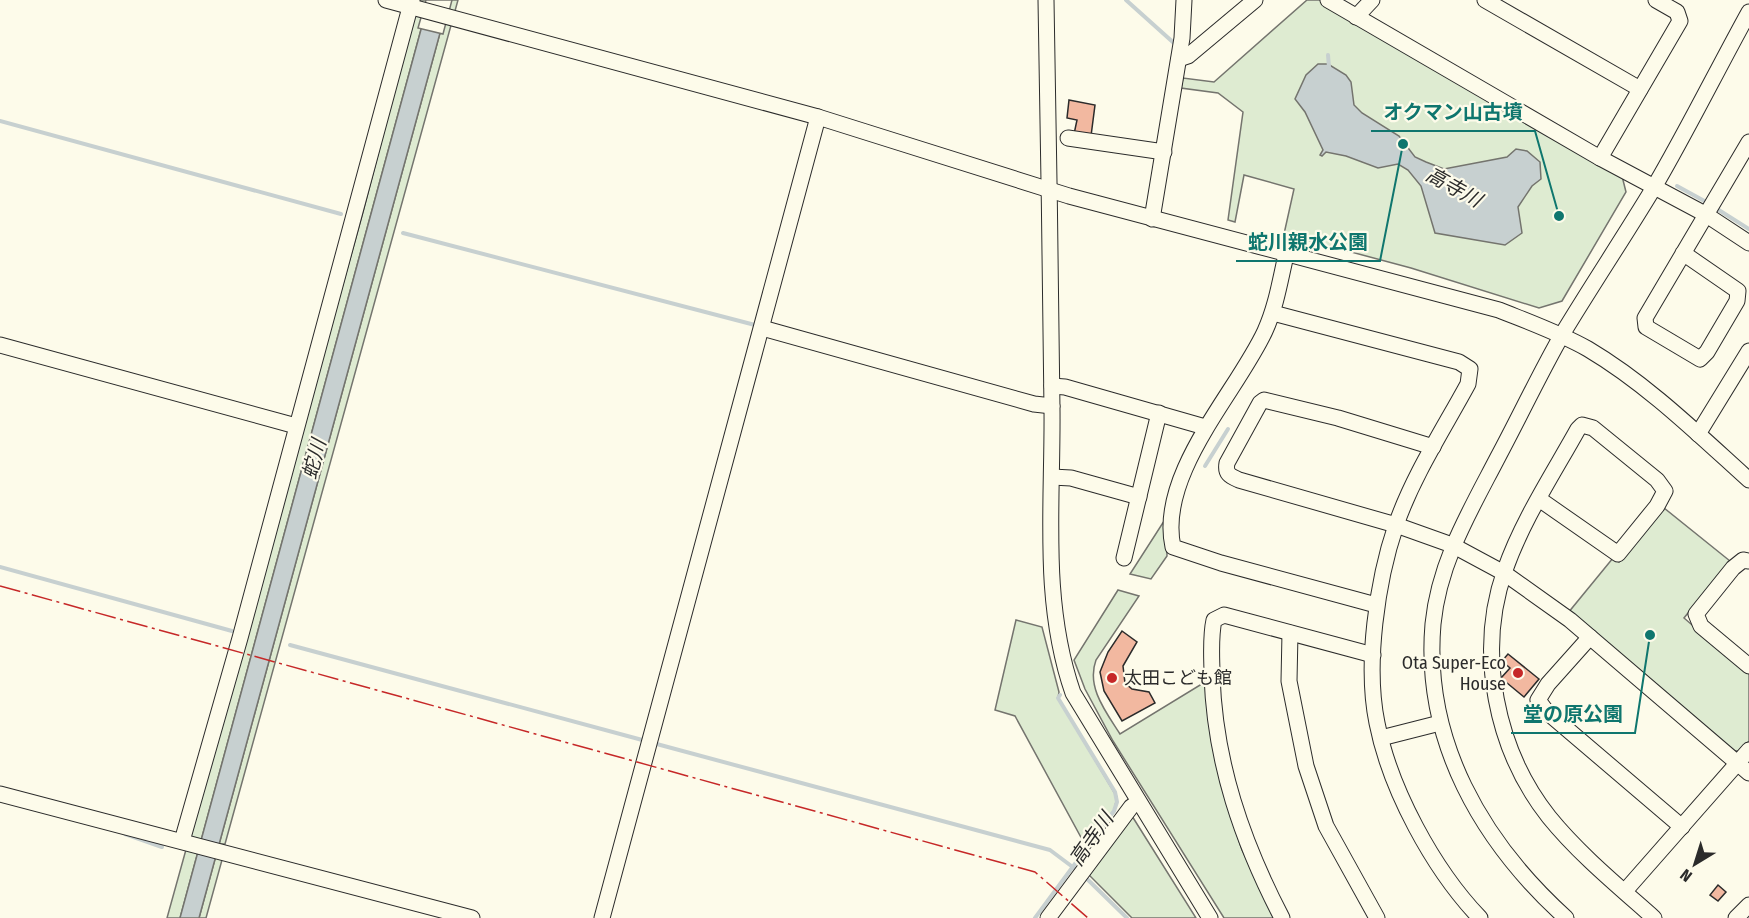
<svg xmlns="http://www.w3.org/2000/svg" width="1749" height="918" font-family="'Fira Sans Condensed','Noto Sans JP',sans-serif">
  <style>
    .green { fill: #deebd1; stroke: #74746e; stroke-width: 1.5 }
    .water { fill: #c7d0d0; stroke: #74746e; stroke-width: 1.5 }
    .pier { fill: #fdfbea; stroke: #74746e; stroke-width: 1.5 }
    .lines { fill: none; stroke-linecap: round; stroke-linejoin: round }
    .stream { stroke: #c7d0d0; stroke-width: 4 }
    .building { fill: #f2b8a0; stroke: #2b2b2b; stroke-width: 1.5 }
    .minor-casing { stroke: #2b2b2b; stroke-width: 17 }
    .minor { stroke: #fdfbea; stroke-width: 15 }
    .power { stroke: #c62828; stroke-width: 1.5; stroke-dasharray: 21 4.5 3 4.5; stroke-linecap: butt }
    .poi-dot { fill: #c62828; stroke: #fdfbea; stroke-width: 2 }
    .labels { text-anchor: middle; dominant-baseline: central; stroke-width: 4.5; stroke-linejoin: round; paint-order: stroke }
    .poi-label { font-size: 18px; fill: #2b2b2b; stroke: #fdfbea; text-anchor: end }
    .water-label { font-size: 20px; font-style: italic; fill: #2b2b2b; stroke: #fdfbea }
    .leader { fill: none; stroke: #0f766e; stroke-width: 2 }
    .callout-dot { fill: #0f766e; stroke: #fdfbea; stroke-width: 2 }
    .callout-label { font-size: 20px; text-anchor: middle; font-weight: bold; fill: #0f766e; stroke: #fdfbea; stroke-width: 4.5; stroke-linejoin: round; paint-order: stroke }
  </style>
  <rect width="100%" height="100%" fill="#fdfbea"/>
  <g class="green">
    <polygon points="418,0 429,0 180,918 167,918 363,212"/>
    <polygon points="449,0 458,0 225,844 221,844 222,860 206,918 199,918"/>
    <polygon points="1307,0 1321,0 1622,176 1626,192 1562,301 1539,308 1411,268 1284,234 1294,189 1244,175 1235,222 1228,220 1243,112 1218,93 1181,88 1183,78 1214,82"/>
    <polygon points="1664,508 1730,561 1684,618 1749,674 1749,741 1739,751 1732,751 1568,613 1613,558 1619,562"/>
    <polygon points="1166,518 1167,556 1151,579 1130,574"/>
    <path d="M1118,590l21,6 -43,64c-10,27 10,52 24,74l85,-52 21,119 16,49 33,68h-51l-111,-177 -28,-52 -11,-29z"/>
    <polygon points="1016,620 1042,627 1059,692 1058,698 1117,797 1114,811 1089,845 1083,841 1015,716 995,710"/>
    <polygon points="1132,816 1196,918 1132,918 1089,875"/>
  </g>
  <g class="water">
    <polygon points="429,0 449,0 199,918 180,918"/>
    <polygon points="1318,64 1328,64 1346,75 1351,82 1354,105 1362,113 1399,136 1415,157 1426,162 1444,169 1507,157 1516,149 1527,151 1540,162 1541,179 1532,186 1518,207 1522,233 1505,245 1435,233 1421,186 1408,170 1398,164 1378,168 1346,156 1326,152 1322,156 1320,155 1323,150 1305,112 1295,99 1306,75"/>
  </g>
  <polygon class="pier" points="426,0 452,0 443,34 418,28"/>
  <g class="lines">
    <g class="stream">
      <polyline points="1126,0 1175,44"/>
      <polyline points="1328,55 1329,67"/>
      <polyline points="0,121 341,214"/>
      <polyline points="1677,186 1708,203"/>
      <polyline points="1714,207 1749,229"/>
      <polyline points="403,233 755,325"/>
      <polyline points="1205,466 1228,429"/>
      <polyline points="0,567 232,631"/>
      <polyline points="290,645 646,741"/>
      <polyline points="653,743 1050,850 1078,871"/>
      <polyline points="125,834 162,847"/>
      <polyline points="1083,875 1127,918"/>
      <polyline points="1035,918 1114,811 1117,802 1115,792 1058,698 1060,695"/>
    </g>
  </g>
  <g class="building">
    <polygon points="1069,100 1095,105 1091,136 1074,134 1077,120 1067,118"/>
    <polygon points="1122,631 1137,642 1123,666 1125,683 1132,689 1149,692 1155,703 1122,721 1104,691 1100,672 1108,652"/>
    <polygon points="1508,654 1539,679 1524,697 1501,678 1510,668 1502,661"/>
    <polygon points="1718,885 1726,892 1718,901 1710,895"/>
  </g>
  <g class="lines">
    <defs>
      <g id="minor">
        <path d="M386,0l432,117 251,79 430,114c30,12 61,23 89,39 59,35 110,85 161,131"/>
        <path d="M1046,0c2,136 5,273 6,409 1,95 -11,192 21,284l137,225"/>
        <polyline points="1328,0 1600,158 1705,214 1749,243"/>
        <polyline points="1485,0 1640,89"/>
        <polyline points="1356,17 1372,0"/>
        <polyline points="1179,59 1188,56 1255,0"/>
        <polyline points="1068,138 1164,152"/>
        <polyline points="1600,158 1680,21 1677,12 1656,0"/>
        <polyline points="1152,219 1182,38 1184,0"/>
        <polyline points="1683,253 1738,291 1737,301 1707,352 1700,359 1646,327 1645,318 1749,142"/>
        <path d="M1286,255c-6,26 -10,52 -21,76 -28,61 -108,143 -92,216l48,16 155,42"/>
        <path d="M1273,313l186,49 11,7 -2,15c-25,46 -55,92 -72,141 -19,56 -31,140 -19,198 13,66 56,146 103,195"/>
        <polyline points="762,328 1034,404 1052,406"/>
        <polyline points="0,345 296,426"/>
        <polyline points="1052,386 1065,387 1205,427"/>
        <polyline points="1698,434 1749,351"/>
        <path d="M1433,447l-95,-29 -74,-18 -4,3 -33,60c-2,11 3,13 12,17l157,45 56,20 52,28 66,47 179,153"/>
        <polyline points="1052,477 1071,478 1139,497"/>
        <path d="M1539,499l79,55 39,-48 8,-15 -8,-11 -64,-52 -11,-3 -4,4c-25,45 -56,92 -73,141 -29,82 -9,180 44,247 30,37 69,69 105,101"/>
        <polyline points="1124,558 1159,413"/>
        <polyline points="1749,561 1743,560 1733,568 1696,614 1701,626 1749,666"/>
        <polyline points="1290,633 1289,681 1306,766 1326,826 1377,918"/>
        <polyline points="1590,637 1548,684 1538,700 1547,712 1682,827"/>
        <polyline points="1381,738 1440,723"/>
        <polyline points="0,794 472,918"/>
        <polyline points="182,841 240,638 412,0"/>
        <polyline points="1625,891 1749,750"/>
        <polyline points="602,918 818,117"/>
        <polyline points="1048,918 1131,807 1138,802"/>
        <path d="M1282,918c-40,-77 -67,-155 -70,-242 0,-18 -2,-38 2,-56l10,-5 149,40"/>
        <path d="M1566,918c-84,-76 -143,-177 -133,-294 6,-62 37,-113 65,-167 22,-41 42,-84 65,-124 29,-48 61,-96 90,-144 34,-58 64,-119 96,-177"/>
        <polyline points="1736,918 1749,905"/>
      </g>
    </defs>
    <use href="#minor" class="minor-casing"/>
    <use href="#minor" class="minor"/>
    <polyline class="power" points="0,586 1035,872 1088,918"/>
  </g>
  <g class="poi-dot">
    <circle cx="1518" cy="673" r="6"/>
    <circle cx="1112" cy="678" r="6"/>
  </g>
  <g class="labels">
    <g class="poi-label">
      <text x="1506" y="663">Ota Super-Eco<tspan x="1506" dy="21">House</tspan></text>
      <text x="1124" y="678" text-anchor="start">太田こども館</text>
    </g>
    <g class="water-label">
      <text transform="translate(1454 187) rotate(29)">高寺川</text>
      <text transform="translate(314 459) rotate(-75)">蛇川</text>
      <text transform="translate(1091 839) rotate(-55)">高寺川</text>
    </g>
  </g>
  <path class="leader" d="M1559 216L1535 131H1371M1403 144L1380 261H1236M1650 635L1635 733H1511"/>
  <g class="callout-dot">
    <circle cx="1559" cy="216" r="6"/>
    <circle cx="1403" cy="144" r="6"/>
    <circle cx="1650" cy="635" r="6"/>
  </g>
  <g class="callout-label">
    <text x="1453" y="119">オクマン山古墳</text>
    <text x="1308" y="249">蛇川親水公園</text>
    <text x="1573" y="721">堂の原公園</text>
  </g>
  <g transform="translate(1695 864) rotate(218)" stroke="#fdfbea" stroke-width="4.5" paint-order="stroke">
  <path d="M0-4.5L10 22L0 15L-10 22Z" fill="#2b2b2b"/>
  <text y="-9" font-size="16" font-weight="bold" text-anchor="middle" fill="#2b2b2b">N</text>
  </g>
</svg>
